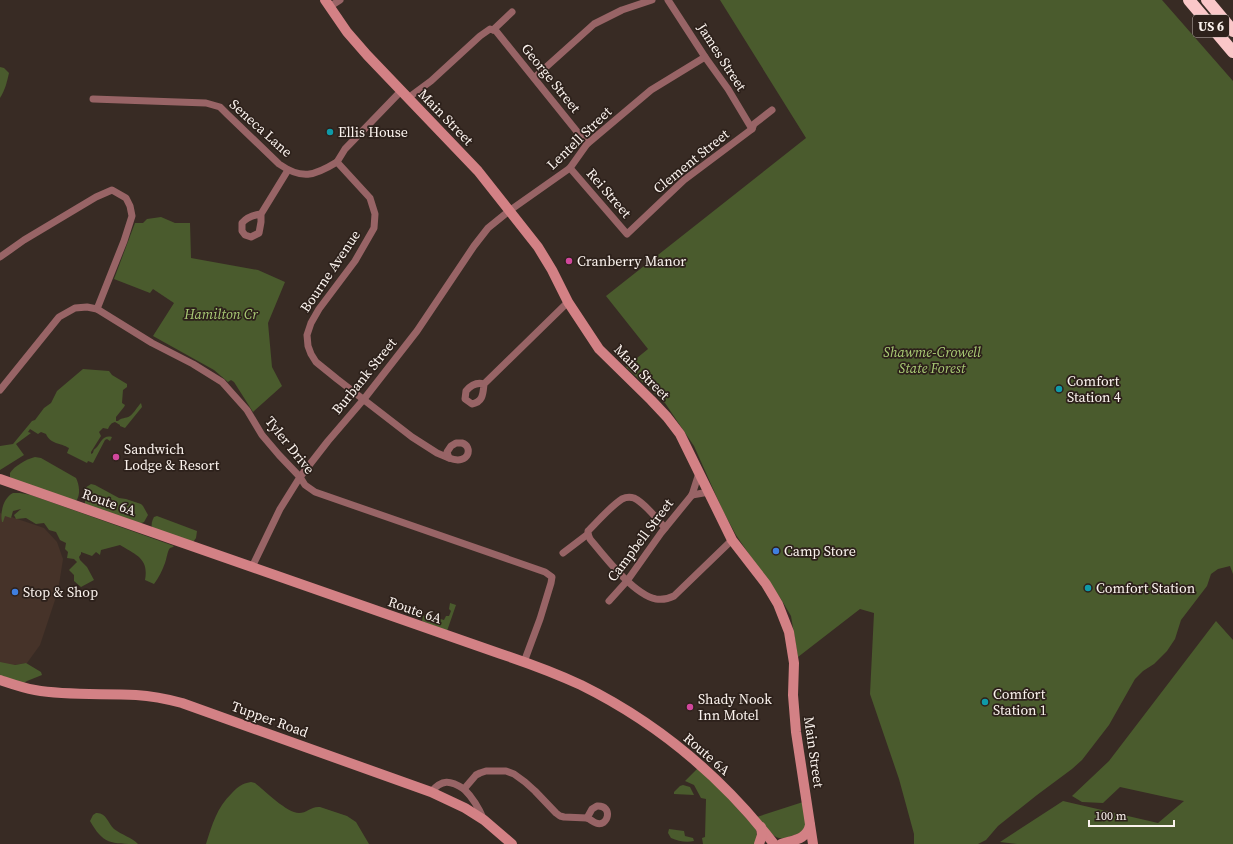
<svg xmlns="http://www.w3.org/2000/svg" width="1233" height="844" font-family="'Source Serif 4',serif">
  <style>
    .built { fill: #463329 }
    .green { fill: #4a5b2d }
    .lines { fill: none; stroke-linecap: round; stroke-linejoin: round }
    .minor { stroke: #986466; stroke-width: 7 }
    .secondary { stroke: #d38185; stroke-width: 10 }
    .motorway { stroke: #fac7c8; stroke-width: 12 }
    .culture-dot { fill: #0f9aa8; stroke: #2d211b; stroke-width: 1.5 }
    .hotel-dot { fill: #d1479c; stroke: #2d211b; stroke-width: 1.5 }
    .shop-dot { fill: #3f7fe0; stroke: #2d211b; stroke-width: 1.5 }
    .labels { text-anchor: middle; dominant-baseline: central; stroke-width: 3.5; stroke-linejoin: round; paint-order: stroke }
    .shield { fill: #2d211b; stroke: #bdb4af; stroke-width: 1 }
    .shield-label { font-size: 13px; font-weight: bold; fill: #fbf3ee }
    .street-label { font-size: 14px; fill: #fbf3ee; stroke: #2d211b }
    .poi-label { font-size: 14px; fill: #fbf3ee; stroke: #2d211b; text-anchor: start }
    .park-label { font-size: 14px; font-style: italic; fill: #abcd76; stroke: #2d211b }
  </style>
  <rect width="100%" height="100%" fill="#382b24"/>
  <polygon class="built" points="0,513 44,528 57,542 63,559 58,591 40,645 27,663 7,666 0,664"/>
  <g class="green">
    <polygon points="720,0 1162,0 1233,81 1233,574 1230,566 1218,569 1211,574 1207,586 1181,620 1175,639 1167,651 1154,664 1143,671 1135,679 1109,725 1082,760 1072,769 1037,795 998,826 986,840 978,844 914,844 914,834 899,779 870,694 874,613 860,609 798,657 791,616 781,599 751,557 736,535 723,511 694,446 665,403 626,367 648,349 606,296 806,138"/>
    <path d="M0,67l4,1 5,5c-2,9 -4,17 -9,25z"/>
    <polygon points="161,217 175,223 190,223 191,258 258,270 285,282 268,323 272,367 282,386 253,412 234,382 231,380 228,382 214,370 153,336 174,303 153,289 150,293 114,279 135,223 143,223 147,219"/>
    <path d="M83,369l26,2 3,4 15,9v3l-4,3 -1,13 3,2 -1,2 -8,10v4h2c4,-4 7,-2 12,-5 5,-4 7,-9 11,-13l1,4 -17,21 -5,-2v-1l-5,-3c-4,1 -5,3 -7,7l-5,-1 -4,4 2,4 -10,16v2l2,-1c2,-6 -1,-1 4,-6 5,-6 6,-12 15,-10l-2,4 -3,-2 -2,1 -12,23 -5,-2 -1,2 -20,-10 2,-5c-8,-5 -19,-4 -23,-14l-5,-2 -3,2 -8,-5 -2,3 3,1 -15,11 8,11 -24,15v-24l13,-2 19,-23 3,-1 9,-12 7,-5 6,-12z"/>
    <path d="M35,457l6,1 35,20c3,6 5,17 0,23l-59,-20 -7,-4v-4c4,-7 17,-14 25,-16z"/>
    <polygon points="91,484 95,485 119,498 126,499 141,504 143,506 148,515 144,522 139,524 85,504 85,488"/>
    <path d="M13,493h7l11,2 143,51 -1,1 -3,1c-3,4 -3,10 -5,15 -3,8 -6,14 -11,21l-9,-4c4,-22 -9,-25 -25,-35l-19,5 -1,5 -4,-3 -4,4 -11,-4v2l-2,3 1,3 7,7 7,13 -13,7 -7,-6v-6l-5,-5 8,-8 -3,-3 -7,-1 1,-6 -3,-3 1,-6 -6,-3 -4,-8 -7,-2 -5,-7 -8,1 -10,-6 -10,1 -2,-4 7,-6 -8,2 -2,7 -6,-2 -2,6h-1c-2,-9 1,-24 11,-29z"/>
    <path d="M157,516l40,15 -1,7 -3,4 -41,-14c-1,-4 0,-7 2,-11z"/>
    <polygon points="450,603 456,605 447,631 422,621 423,616 426,615 444,620 446,616 449,616 451,611 449,609"/>
    <polygon points="1216,621 1233,640 1233,844 1017,844 1000,842 1063,801 1158,823 1184,801 1120,787 1103,803 1082,802 1072,796 1109,761"/>
    <polygon points="0,662 15,665 26,663 41,672 42,675 27,681 22,684 0,677"/>
    <polygon points="698,768 715,784 756,829 757,836 755,844 703,844 702,838 705,837 706,799 701,798 694,785 685,781"/>
    <path d="M251,782l4,1c10,8 32,30 44,30 8,0 12,-7 21,-6l27,9 9,6 13,22h-163c6,-19 11,-37 26,-51 7,-7 9,-9 19,-11z"/>
    <polygon points="683,785 690,787 694,795 674,794 674,792 680,786"/>
    <path d="M803,802l4,25 -2,4c-31,12 -27,10 -48,-14z"/>
    <path d="M96,813c10,-1 12,10 18,16 8,6 17,8 24,15 -27,0 -35,0 -48,-23l3,-6z"/>
    <path d="M669,829l15,2 1,5 8,2 1,3c-8,2 -16,0 -23,-3l-3,-5z"/>
  </g>
  <g class="lines">
    <g class="minor">
      <polyline points="668,0 705,57 728,89 752,129"/>
      <polyline points="329,7 340,0"/>
      <polyline points="493,30 496,31 587,144"/>
      <polyline points="535,77 594,24 622,10 652,0"/>
      <polyline points="401,91 345,149 337,162 370,198 375,214 374,228 355,261 319,309 311,323 307,335 308,346 311,354 316,362 337,379 412,437 437,453 449,458"/>
      <polyline points="408,98 431,81 480,36 490,29 493,30 512,12"/>
      <path d="M93,99l113,4 14,4 7,7 52,50c23,16 35,12 58,-2"/>
      <polyline points="570,168 627,234 684,180 752,129 754,124 772,110"/>
      <path d="M261,214c-8,1 -14,3 -19,9v8l3,4 6,2 8,-4 2,-11v-8l27,-44"/>
      <polyline points="0,257 24,240 96,197 112,190 126,198 130,206 132,216 124,241 97,309"/>
      <path d="M484,384c-7,-2 -13,1 -18,7l-1,8 7,5c11,-2 11,-10 12,-20l84,-82"/>
      <polyline points="0,390 59,317 75,308 87,307 97,309 152,343 193,364 222,382 247,410 262,435 279,455 300,477 305,485 315,492 545,572 552,577 551,583 540,619 524,662"/>
      <path d="M456,443c2,0 4,0 6,0 11,3 8,23 -13,15l-2,-6 4,-6z"/>
      <polyline points="692,495 709,492"/>
      <path d="M588,534l2,5c14,17 44,56 66,60 7,1 12,0 18,-3l58,-56"/>
      <path d="M563,553l25,-19v-3c9,-9 23,-25 34,-32 4,-2 9,-2 12,-1 11,5 23,21 31,30"/>
      <polyline points="252,567 280,509 300,477 328,441 364,399 417,331 474,246 488,228 509,211 570,168 587,144 651,90 705,57"/>
      <polyline points="609,601 627,581 661,533 692,495 699,473"/>
      <path d="M464,789c9,9 15,19 20,31"/>
      <path d="M431,792c11,-13 19,-12 33,-3l12,-14 4,-2 6,-2h20l8,3 11,8 10,9 21,22 4,3 4,1 23,1"/>
      <path d="M597,806c17,-1 11,22 -1,17 -3,-1 -6,-4 -9,-5l5,-9z"/>
    </g>
    <g class="secondary">
      <polyline points="325,0 347,32 367,55 478,171 538,247 552,270 568,302 599,349 651,400 667,417 680,434 732,540 766,584 778,604 789,632 794,663 793,695 796,732 813,844"/>
      <path d="M0,479l501,175c27,9 54,19 80,31 77,38 140,91 193,159"/>
      <path d="M0,680c12,4 23,8 35,10 33,6 68,3 101,5 16,1 31,4 46,8l249,89 34,16 19,12 28,24"/>
      <polyline points="759,844 762,835 761,827"/>
      <path d="M781,844c12,-4 26,-4 29,-19"/>
    </g>
    <g class="motorway">
      <polyline points="1189,0 1233,52"/>
      <polyline points="1207,0 1233,31"/>
    </g>
  </g>
  <g class="culture-dot">
    <circle cx="330" cy="132" r="4"/>
    <circle cx="1059" cy="389" r="4"/>
    <circle cx="1088" cy="588" r="4"/>
    <circle cx="985" cy="702" r="4"/>
  </g>
  <g class="hotel-dot">
    <circle cx="569" cy="261" r="4"/>
    <circle cx="116" cy="457" r="4"/>
    <circle cx="690" cy="707" r="4"/>
  </g>
  <g class="shop-dot">
    <circle cx="776" cy="551" r="4"/>
    <circle cx="15" cy="592" r="4"/>
  </g>
  <g class="labels">
    <rect class="shield" x="1193" y="15" width="36" height="22" rx="3"/>
    <g class="shield-label">
      <text x="1211" y="26">US 6</text>
    </g>
    <g class="street-label">
      <text transform="translate(722 57) rotate(57)">James Street</text>
      <text transform="translate(551 78) rotate(51)">George Street</text>
      <text transform="translate(446 117) rotate(46)">Main Street</text>
      <text transform="translate(261 128) rotate(42)">Seneca Lane</text>
      <text transform="translate(579 138) rotate(-44)">Lentell Street</text>
      <text transform="translate(691 161) rotate(-39)">Clement Street</text>
      <text transform="translate(609 193) rotate(49)">Rei Street</text>
      <text transform="translate(330 271) rotate(-56)">Bourne Avenue</text>
      <text transform="translate(642 372) rotate(45)">Main Street</text>
      <text transform="translate(364 376) rotate(-51)">Burbank Street</text>
      <text transform="translate(290 445) rotate(51)">Tyler Drive</text>
      <text transform="translate(109 502) rotate(19)">Route 6A</text>
      <text transform="translate(640 540) rotate(-53)">Campbell Street</text>
      <text transform="translate(415 610) rotate(19)">Route 6A</text>
      <text transform="translate(270 719) rotate(20)">Tupper Road</text>
      <text transform="translate(814 752) rotate(82)">Main Street</text>
      <text transform="translate(707 754) rotate(41)">Route 6A</text>
    </g>
    <g class="poi-label">
      <text x="338" y="132">Ellis House</text>
      <text x="577" y="261">Cranberry Manor</text>
      <text x="1067" y="381">Comfort<tspan x="1067" dy="16">Station 4</tspan></text>
      <text x="124" y="449">Sandwich<tspan x="124" dy="16">Lodge &amp; Resort</tspan></text>
      <text x="784" y="551">Camp Store</text>
      <text x="1096" y="588">Comfort Station</text>
      <text x="23" y="592">Stop &amp; Shop</text>
      <text x="993" y="694">Comfort<tspan x="993" dy="16">Station 1</tspan></text>
      <text x="698" y="699">Shady Nook<tspan x="698" dy="16">Inn Motel</tspan></text>
    </g>
    <g class="park-label">
      <text x="221" y="314">Hamilton Cr</text>
      <text x="932" y="352">Shawme-Crowell<tspan x="932" dy="16">State Forest</tspan></text>
    </g>
  </g>
  <path d="M1089 820v6h85v-6" fill="none" stroke="#fbf3ee" stroke-width="2"/>
  <text x="1095" y="820" font-size="12" fill="#fbf3ee" stroke="#2d211b" stroke-width="3" paint-order="stroke">100 m</text>
</svg>
